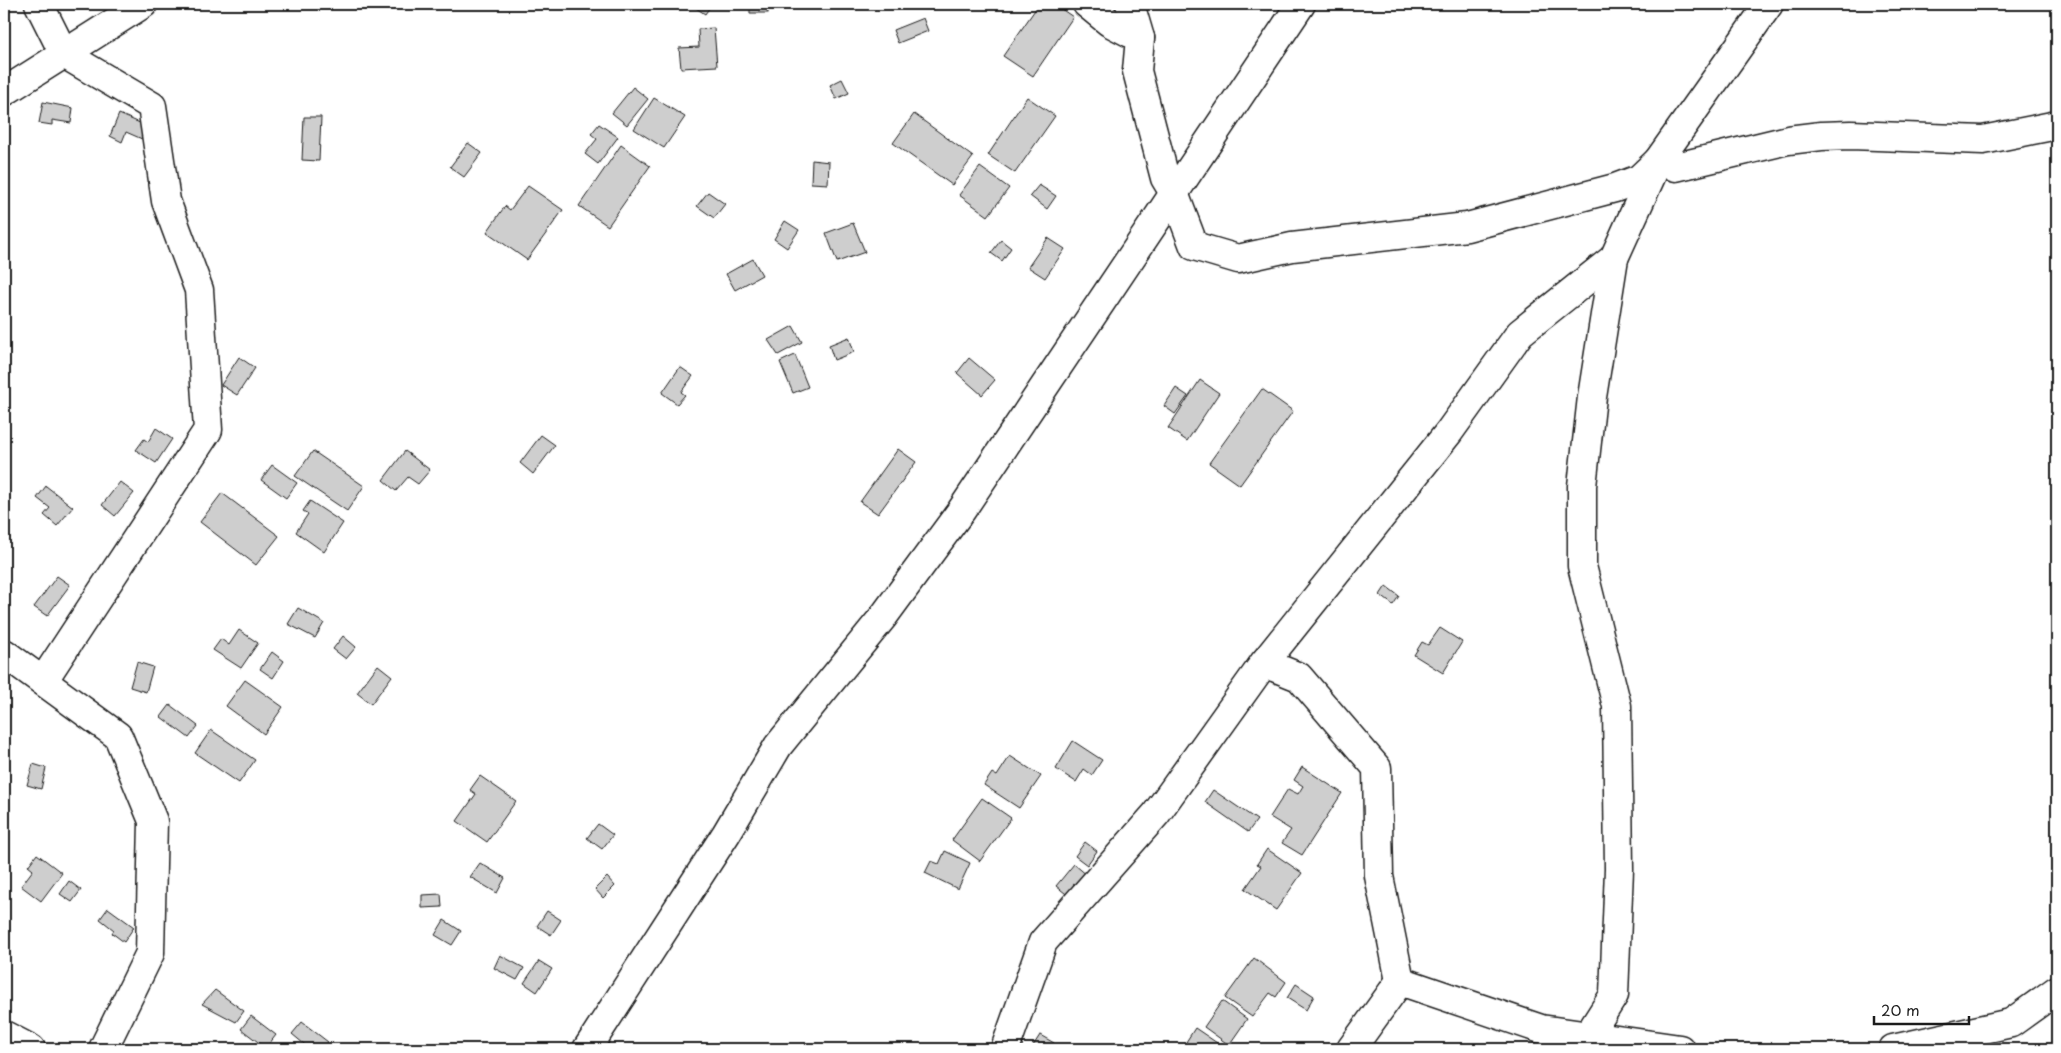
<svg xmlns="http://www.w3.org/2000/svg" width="2061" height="1053" font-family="'Playpen Sans',sans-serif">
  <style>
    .building { fill: #cecece; stroke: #1c1c1c }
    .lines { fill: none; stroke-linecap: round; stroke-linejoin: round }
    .street-casing { stroke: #1c1c1c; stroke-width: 31 }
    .primary-casing { stroke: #1c1c1c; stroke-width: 31 }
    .street { stroke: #fff; stroke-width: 28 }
    .primary { stroke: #fff; stroke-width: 28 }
  </style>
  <rect width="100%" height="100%" fill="#fff"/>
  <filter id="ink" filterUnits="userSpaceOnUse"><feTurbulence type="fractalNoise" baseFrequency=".02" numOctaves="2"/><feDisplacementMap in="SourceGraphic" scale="10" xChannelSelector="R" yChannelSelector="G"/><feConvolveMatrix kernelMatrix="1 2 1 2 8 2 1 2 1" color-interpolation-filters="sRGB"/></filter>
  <g filter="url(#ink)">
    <g class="building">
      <polygon points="690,4 712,4 705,14"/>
      <rect x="750" y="4" width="18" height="9"/>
      <polygon points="1039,4 1054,4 1073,17 1033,76 1003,56"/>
      <polygon points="923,18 928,31 898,43 893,30"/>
      <polygon points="714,28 717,66 681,68 679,48 699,47 698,29"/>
      <polygon points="842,79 849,93 836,99 830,85"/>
      <polygon points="633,87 648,99 627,125 612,113"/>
      <polygon points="1027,97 1055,116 1015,173 988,155"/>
      <polygon points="654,98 685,117 664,148 634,129"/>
      <polygon points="43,102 73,108 71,123 52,120 52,125 39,123"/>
      <polygon points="119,114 147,126 142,139 126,132 122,142 110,136"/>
      <polygon points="914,114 973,157 952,185 893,143"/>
      <polygon points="304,117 321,117 319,161 302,160"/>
      <polygon points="599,124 618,137 598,164 585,154 597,139 591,134"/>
      <polygon points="468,143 482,153 464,177 450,167"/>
      <polygon points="621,145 650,166 608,226 579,206"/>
      <polygon points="812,160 829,162 828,184 811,183"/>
      <polygon points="980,167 1009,188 988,216 959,195"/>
      <polygon points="1039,185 1056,196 1047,209 1030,196"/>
      <polygon points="528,186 563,210 527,260 487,232 505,206 510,210"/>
      <polygon points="708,192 725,204 714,218 697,206"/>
      <polygon points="785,221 799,230 787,248 774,239"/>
      <polygon points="853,223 865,252 837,262 826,233"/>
      <polygon points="1048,238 1065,249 1045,278 1028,267"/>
      <polygon points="1001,240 1011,248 1002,261 991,253"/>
      <polygon points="753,259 762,275 735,290 726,274"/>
      <polygon points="793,326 802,342 778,355 768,340"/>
      <polygon points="849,337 854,352 834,360 829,345"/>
      <polygon points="795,355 808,387 793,393 780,362"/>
      <polygon points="239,357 255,368 237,395 221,385"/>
      <polygon points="969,358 995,380 982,395 957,373"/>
      <polygon points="680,367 693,376 681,392 685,395 677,404 662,393"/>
      <polygon points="1200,380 1219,393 1187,441 1168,428"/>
      <polygon points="1176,388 1188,396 1175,414 1164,406"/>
      <polygon points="1262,389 1293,411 1240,485 1209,463"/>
      <polygon points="156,428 172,439 156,463 136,450 144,439 148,442"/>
      <polygon points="541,435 555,445 533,474 520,463"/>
      <polygon points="898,449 916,462 878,514 860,502"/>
      <polygon points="313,451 364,486 347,511 295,476"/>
      <polygon points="405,451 430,470 418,484 408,477 396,491 383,480"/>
      <polygon points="272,465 297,483 286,498 261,480"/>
      <polygon points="120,482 134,493 115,516 102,505"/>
      <polygon points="46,486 73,507 57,526 44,515 50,508 37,498"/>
      <polygon points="222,493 279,536 256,565 200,522"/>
      <polygon points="310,501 343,523 324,552 296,532 308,514 303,511"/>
      <polygon points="57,576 70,585 47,616 34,607"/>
      <polygon points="1386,586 1399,596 1393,605 1380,595"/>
      <polygon points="298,608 324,623 315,638 288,624"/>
      <polygon points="1440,628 1462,642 1443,673 1414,655 1422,642 1428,645"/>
      <polygon points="239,630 258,643 241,668 213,650 221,639 229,645"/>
      <polygon points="343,636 356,647 346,659 333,649"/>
      <polygon points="272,652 284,661 273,678 260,669"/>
      <polygon points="137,662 153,667 146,692 130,687"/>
      <polygon points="378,665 392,676 371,704 357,693"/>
      <polygon points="245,680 283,707 264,734 226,706"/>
      <polygon points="170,705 198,726 189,738 161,717"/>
      <polygon points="211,730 255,760 239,783 195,753"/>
      <polygon points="1073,741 1102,760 1092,775 1084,769 1076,782 1056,769"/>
      <polygon points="1010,756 1041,776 1019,808 984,785 992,773 997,776"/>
      <polygon points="33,764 46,768 41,789 27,785"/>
      <polygon points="1302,767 1342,793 1302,855 1282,843 1291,830 1270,817 1288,789 1298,794 1303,786 1294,780"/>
      <polygon points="480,776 516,801 487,842 457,821 476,794 470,790"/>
      <polygon points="1213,790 1257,820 1248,832 1205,802"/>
      <polygon points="982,798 1011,818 980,861 952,840"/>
      <polygon points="598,824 613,835 602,849 587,838"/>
      <polygon points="1085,842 1097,851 1087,865 1075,856"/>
      <polygon points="1267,849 1302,873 1276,910 1245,889 1261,866 1257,864"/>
      <polygon points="945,851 970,863 958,889 925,873 931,861 939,864"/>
      <polygon points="37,854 62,873 41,901 21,886 33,870 28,866"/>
      <polygon points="480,863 505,878 497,893 470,877"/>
      <polygon points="1074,864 1088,876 1070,897 1056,886"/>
      <polygon points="607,877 615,886 603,898 595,889"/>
      <polygon points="69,881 81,890 72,902 60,894"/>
      <polygon points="441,894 442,907 422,908 422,895"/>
      <polygon points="108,908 134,927 124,942 112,933 114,930 100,919"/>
      <polygon points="547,911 561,920 551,935 537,926"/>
      <polygon points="444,920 461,931 452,945 435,935"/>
      <polygon points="500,955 524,968 517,980 494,968"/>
      <polygon points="1254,958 1286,982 1276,997 1270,993 1252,1017 1225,998"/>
      <polygon points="539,961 552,969 537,992 524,983"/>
      <polygon points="1296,984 1314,996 1306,1010 1287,998"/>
      <polygon points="215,990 244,1011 236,1022 202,1004"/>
      <polygon points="1222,1001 1247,1019 1229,1045 1204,1027"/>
      <polygon points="251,1016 276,1035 266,1048 241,1029"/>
      <polygon points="302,1022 328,1042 322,1049 310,1049 292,1034"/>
      <polygon points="1195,1028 1220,1045 1217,1049 1196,1049 1186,1042"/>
      <polygon points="1040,1035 1054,1043 1051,1049 1031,1049"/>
    </g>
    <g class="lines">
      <defs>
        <g id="street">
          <polyline points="39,4 64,54 152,106 166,201 199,290 208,430 43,681"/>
          <polyline points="1087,4 1109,22 1140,38"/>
          <polyline points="1130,4 1140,38 1137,71 1165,178 1174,193 1194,246 1238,259 1292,247 1467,227 1615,188 1639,179 1658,161 1676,167 1788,140 1821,136 1851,135 1983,140 2057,125"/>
          <polyline points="4,92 143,4"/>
          <polyline points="4,653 118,736 153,821 150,953 103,1049"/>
          <polyline points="1264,663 1299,677 1377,768 1379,876 1400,981 1541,1029 1680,1049"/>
          <polyline points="4,1035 31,1049"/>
          <polyline points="1005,1049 1043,942 1156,814 1264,663 1449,432 1520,333 1614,258 1658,161 1769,4"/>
          <polyline points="1351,1049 1400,981"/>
          <polyline points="1587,1049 1588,1036 1614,995 1619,869 1617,706 1582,566 1582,486 1592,397 1614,258"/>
          <polyline points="1893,1049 2011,1023 2057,990"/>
        </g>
        <polyline id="primary" points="587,1049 726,834 778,746 883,617 961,511 1301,4"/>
      </defs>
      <use href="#street" class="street-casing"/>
      <use href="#primary" class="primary-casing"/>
      <use href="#street" class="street"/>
      <use href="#primary" class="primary"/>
    </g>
  </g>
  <rect width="2061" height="1053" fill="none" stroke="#fff" stroke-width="20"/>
  <rect x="10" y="10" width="2041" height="1033" fill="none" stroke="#1c1c1c" stroke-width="2" filter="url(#ink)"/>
  <path d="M1874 1016v8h95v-8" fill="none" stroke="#1c1c1c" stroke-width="2.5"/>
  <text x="1881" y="1016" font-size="15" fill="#1c1c1c" stroke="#ffffff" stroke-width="4" paint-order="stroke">20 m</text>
</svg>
